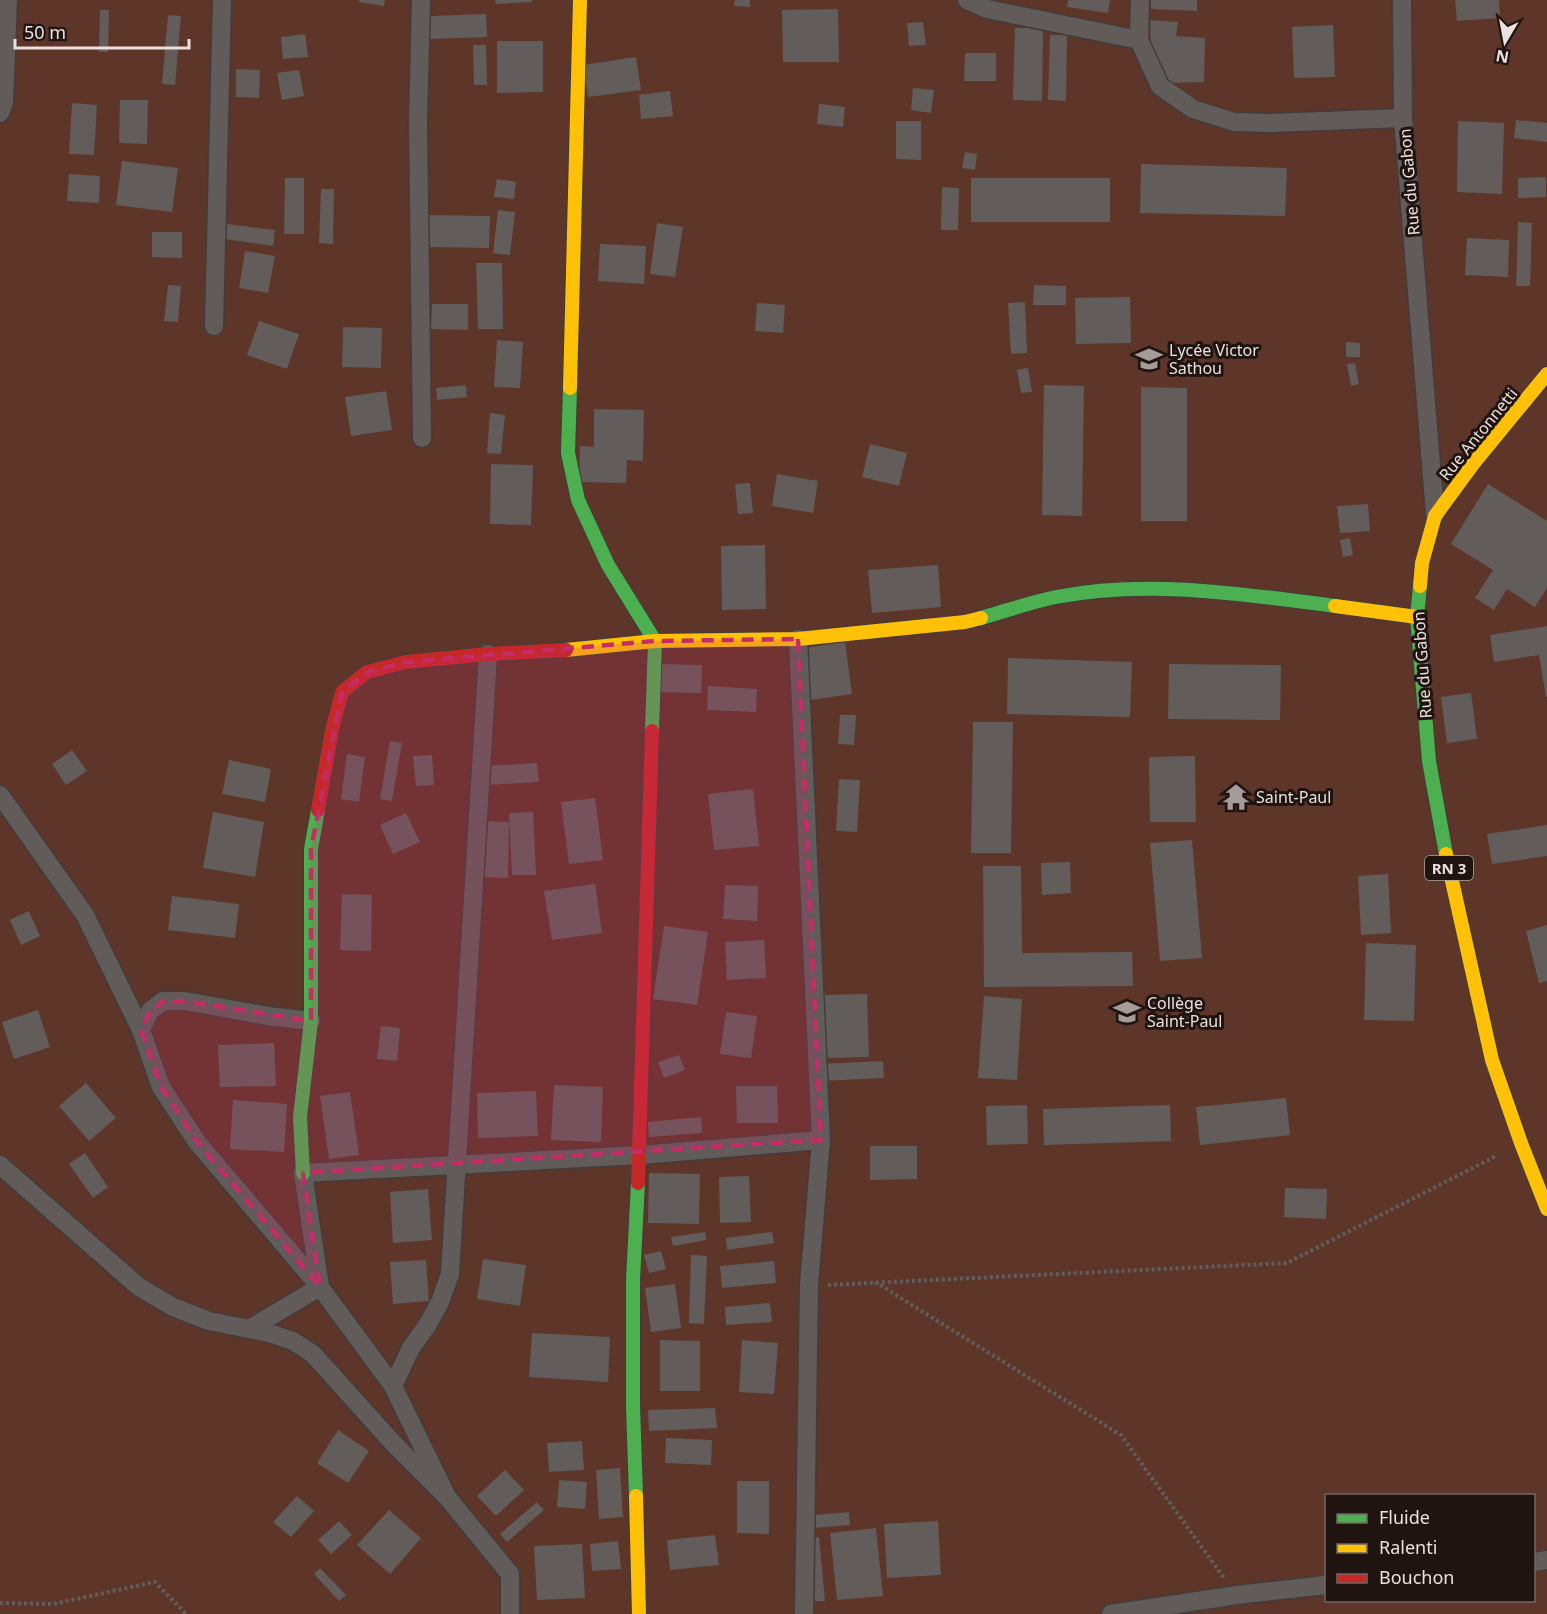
<svg xmlns="http://www.w3.org/2000/svg" width="1547" height="1614" font-family="'Noto Sans',sans-serif">
  <style>
    .green { fill: #5e3529; fill-rule: evenodd }
    .building { fill: #625c5a }
    .lines { fill: none; stroke-linecap: round; stroke-linejoin: round }
    .street-casing { stroke: #423c3b; stroke-width: 21 }
    .fast-casing { stroke: #423c3b; stroke-width: 16 }
    .slow-casing { stroke: #423c3b; stroke-width: 16 }
    .jam-casing { stroke: #423c3b; stroke-width: 16 }
    .path { stroke: #625d5b; stroke-width: 4; stroke-dasharray: 3 3; stroke-linecap: butt }
    .street { stroke: #615b59; stroke-width: 18 }
    .fast { stroke: #4caf50; stroke-width: 14 }
    .slow { stroke: #ffc107; stroke-width: 14 }
    .jam { stroke: #c62828; stroke-width: 14 }
    .marked { fill: #c62c68; fill-opacity: 0.2; stroke: #c62c68; stroke-width: 4.5; stroke-dasharray: 12 8; stroke-linejoin: round }
    .labels { text-anchor: middle; dominant-baseline: central; stroke-width: 6; stroke-linejoin: round; paint-order: stroke }
    .shield { fill: #201410; stroke: #ada3a0; stroke-width: 1.5 }
    .shield-label { font-size: 15px; font-weight: bold; fill: #eae0dd }
    .street-label { font-size: 16px; fill: #eae0dd; stroke: #201410 }
    .poi-label { font-size: 16px; fill: #eae0dd; stroke: #201410; text-anchor: start }
  </style>
  <rect width="100%" height="100%" fill="#261f1d"/>
  <path class="green" d="M0,0h1547v1614h-1547zM1326,1496h208v104h-208z"/>
  <g class="building">
    <polygon points="359,0 385,0 384,6 359,2"/>
    <polygon points="495,0 532,0 532,2 496,4"/>
    <polygon points="735,0 750,0 750,7 734,6"/>
    <polygon points="1068,0 1110,0 1108,13 1067,7"/>
    <polygon points="1151,0 1197,0 1197,11 1151,9"/>
    <polygon points="1455,0 1499,0 1500,18 1457,21"/>
    <polygon points="838,9 839,62 783,62 782,10"/>
    <polygon points="100,10 109,10 108,52 99,52"/>
    <polygon points="486,14 487,37 430,39 430,16"/>
    <polygon points="168,15 181,16 175,85 162,84"/>
    <polygon points="1150,20 1178,22 1176,36 1205,38 1204,82 1166,83 1151,49"/>
    <polygon points="923,22 926,45 909,46 907,23"/>
    <polygon points="1333,25 1335,77 1294,78 1292,27"/>
    <polygon points="1015,28 1043,28 1042,101 1013,100"/>
    <polygon points="305,34 308,57 283,59 281,37"/>
    <polygon points="1050,35 1067,35 1066,101 1048,100"/>
    <polygon points="497,41 543,41 543,92 497,93"/>
    <polygon points="473,45 486,45 487,85 474,85"/>
    <polygon points="965,53 996,53 996,81 964,81"/>
    <polygon points="636,57 641,90 588,97 583,65"/>
    <polygon points="236,69 260,70 259,98 236,97"/>
    <polygon points="299,70 304,96 282,100 277,73"/>
    <polygon points="913,88 934,90 931,113 911,110"/>
    <polygon points="670,91 673,116 641,119 639,95"/>
    <polygon points="120,100 148,100 147,144 119,143"/>
    <polygon points="72,103 97,105 94,155 69,154"/>
    <polygon points="819,104 845,107 843,127 817,124"/>
    <polygon points="1516,120 1547,123 1547,142 1514,138"/>
    <polygon points="896,121 921,121 921,160 896,159"/>
    <polygon points="1458,121 1504,123 1502,194 1457,192"/>
    <polygon points="965,152 977,154 975,170 962,168"/>
    <polygon points="122,161 178,168 172,212 116,205"/>
    <polygon points="1141,164 1287,168 1285,216 1140,213"/>
    <polygon points="69,174 100,176 99,203 67,201"/>
    <polygon points="1546,177 1546,197 1518,198 1518,178"/>
    <polygon points="285,178 304,178 304,234 284,234"/>
    <rect x="971" y="178" width="139" height="44"/>
    <polygon points="497,179 516,182 514,199 494,197"/>
    <polygon points="942,187 959,188 958,230 941,230"/>
    <polygon points="321,189 334,189 333,244 319,243"/>
    <polygon points="498,210 515,212 510,255 493,253"/>
    <polygon points="428,215 490,216 489,248 427,247"/>
    <polygon points="1518,222 1532,223 1530,286 1516,286"/>
    <polygon points="657,223 683,227 675,277 650,274"/>
    <polygon points="227,224 275,230 273,246 225,239"/>
    <polygon points="152,232 182,232 182,258 152,257"/>
    <polygon points="1467,238 1509,240 1508,277 1465,275"/>
    <polygon points="600,244 646,246 644,284 598,281"/>
    <polygon points="245,251 275,256 268,293 239,288"/>
    <polygon points="476,263 502,263 503,329 478,329"/>
    <polygon points="168,285 181,286 178,322 164,321"/>
    <polygon points="1034,285 1066,286 1066,305 1033,305"/>
    <polygon points="1130,297 1131,343 1076,344 1075,298"/>
    <polygon points="1025,302 1027,353 1011,354 1008,303"/>
    <polygon points="757,303 785,305 783,333 755,331"/>
    <polygon points="432,304 468,304 468,330 431,329"/>
    <polygon points="259,321 299,334 287,369 247,355"/>
    <polygon points="343,327 382,328 381,368 342,367"/>
    <polygon points="497,340 523,342 520,388 494,387"/>
    <polygon points="1346,342 1360,343 1360,357 1346,357"/>
    <polygon points="1355,363 1359,384 1351,386 1347,364"/>
    <polygon points="1028,368 1032,392 1021,393 1017,370"/>
    <polygon points="466,385 467,397 437,400 436,388"/>
    <polygon points="1044,385 1084,386 1082,516 1042,515"/>
    <polygon points="1141,387 1187,388 1187,521 1141,521"/>
    <polygon points="386,391 392,430 351,436 345,397"/>
    <polygon points="594,409 644,410 643,461 627,460 626,483 579,482 580,446 594,447"/>
    <polygon points="490,413 505,415 501,454 487,453"/>
    <polygon points="870,444 907,453 899,486 862,477"/>
    <polygon points="491,464 533,465 531,525 490,524"/>
    <polygon points="777,474 818,481 813,513 772,506"/>
    <polygon points="750,483 753,513 738,514 735,484"/>
    <polygon points="1488,484 1547,521 1547,588 1535,607 1507,589 1494,610 1475,598 1493,570 1451,544"/>
    <polygon points="1368,504 1370,531 1340,533 1337,506"/>
    <polygon points="1350,538 1353,555 1343,557 1340,540"/>
    <polygon points="765,545 766,609 722,610 721,546"/>
    <polygon points="938,565 941,607 872,613 868,570"/>
    <polygon points="1547,626 1547,697 1546,697 1539,655 1494,662 1490,635"/>
    <polygon points="845,642 852,694 811,700 804,648"/>
    <polygon points="1008,658 1132,662 1130,717 1007,714"/>
    <polygon points="661,664 702,665 701,693 660,692"/>
    <polygon points="1169,664 1281,665 1280,720 1168,719"/>
    <polygon points="708,686 757,689 756,712 707,710"/>
    <polygon points="1471,693 1477,739 1447,743 1441,697"/>
    <polygon points="840,715 856,715 854,745 838,744"/>
    <polygon points="973,722 1013,722 1011,853 971,853"/>
    <polygon points="390,741 402,743 392,801 380,799"/>
    <polygon points="72,750 87,771 66,785 52,764"/>
    <polygon points="347,754 365,757 359,802 341,799"/>
    <polygon points="432,755 434,785 416,786 413,756"/>
    <polygon points="1195,756 1196,822 1150,822 1149,757"/>
    <polygon points="229,760 271,769 265,802 222,794"/>
    <polygon points="537,763 539,782 486,785 484,766"/>
    <polygon points="839,779 860,780 857,832 836,831"/>
    <polygon points="753,789 759,846 714,850 708,794"/>
    <polygon points="595,798 603,860 569,864 561,802"/>
    <polygon points="213,812 264,822 255,877 203,868"/>
    <polygon points="533,812 536,875 512,875 509,813"/>
    <polygon points="406,813 420,842 393,854 380,825"/>
    <polygon points="481,821 509,822 508,878 480,877"/>
    <polygon points="1547,825 1547,856 1492,864 1487,834"/>
    <polygon points="1192,840 1202,958 1160,961 1150,843"/>
    <polygon points="1070,862 1071,893 1042,895 1041,863"/>
    <polygon points="983,866 1021,866 1022,953 1132,952 1133,986 984,987"/>
    <polygon points="1388,874 1391,933 1361,935 1358,876"/>
    <polygon points="595,884 602,933 552,940 544,891"/>
    <polygon points="725,885 758,886 757,921 723,919"/>
    <polygon points="342,894 372,895 371,951 340,950"/>
    <polygon points="172,896 239,904 235,938 168,930"/>
    <polygon points="29,911 40,936 21,945 10,920"/>
    <polygon points="1547,925 1547,981 1539,983 1526,931"/>
    <polygon points="664,926 708,932 697,1005 653,999"/>
    <polygon points="764,940 766,978 727,980 725,942"/>
    <polygon points="1366,943 1416,945 1414,1021 1364,1020"/>
    <polygon points="867,994 869,1057 826,1058 824,995"/>
    <polygon points="984,996 1022,999 1017,1080 978,1078"/>
    <polygon points="38,1010 50,1047 14,1059 2,1022"/>
    <polygon points="726,1012 757,1016 751,1058 720,1054"/>
    <polygon points="381,1026 400,1028 397,1061 377,1059"/>
    <polygon points="274,1043 276,1086 220,1087 218,1045"/>
    <polygon points="679,1055 685,1070 664,1078 658,1062"/>
    <polygon points="883,1061 884,1078 822,1081 821,1064"/>
    <polygon points="86,1083 116,1118 89,1141 59,1106"/>
    <polygon points="554,1085 603,1087 601,1142 551,1140"/>
    <polygon points="736,1086 777,1086 778,1123 737,1123"/>
    <polygon points="536,1091 538,1136 478,1138 477,1093"/>
    <polygon points="350,1092 359,1155 329,1159 320,1096"/>
    <polygon points="1286,1098 1290,1135 1200,1145 1196,1107"/>
    <polygon points="233,1100 287,1104 284,1152 230,1149"/>
    <polygon points="1027,1105 1028,1144 987,1145 986,1106"/>
    <polygon points="1170,1105 1171,1141 1044,1145 1043,1109"/>
    <polygon points="701,1117 702,1133 649,1137 648,1122"/>
    <polygon points="870,1146 917,1146 917,1179 870,1180"/>
    <polygon points="85,1153 108,1187 93,1198 69,1164"/>
    <polygon points="649,1173 700,1174 699,1224 648,1223"/>
    <polygon points="749,1176 751,1222 720,1223 719,1177"/>
    <polygon points="1285,1188 1327,1189 1326,1219 1284,1217"/>
    <polygon points="428,1189 432,1240 393,1243 390,1192"/>
    <polygon points="705,1232 706,1240 673,1246 671,1237"/>
    <polygon points="772,1232 774,1243 727,1250 726,1238"/>
    <polygon points="661,1251 666,1269 649,1273 644,1255"/>
    <polygon points="691,1255 707,1256 704,1324 689,1323"/>
    <polygon points="483,1259 526,1265 520,1306 477,1299"/>
    <polygon points="426,1260 429,1301 393,1304 390,1262"/>
    <polygon points="774,1261 776,1283 722,1288 720,1266"/>
    <polygon points="675,1284 681,1328 651,1332 645,1288"/>
    <polygon points="770,1303 772,1322 726,1325 725,1307"/>
    <polygon points="532,1333 610,1337 608,1382 529,1377"/>
    <polygon points="660,1340 700,1341 700,1391 660,1391"/>
    <polygon points="742,1340 778,1343 774,1394 739,1392"/>
    <polygon points="715,1408 717,1428 649,1431 648,1410"/>
    <polygon points="338,1430 369,1451 348,1483 317,1463"/>
    <polygon points="666,1438 712,1440 711,1465 665,1463"/>
    <polygon points="582,1441 584,1470 549,1472 547,1443"/>
    <polygon points="620,1468 623,1517 599,1519 596,1470"/>
    <polygon points="505,1470 524,1490 496,1516 477,1496"/>
    <polygon points="559,1480 587,1482 585,1509 557,1507"/>
    <polygon points="737,1481 769,1481 769,1534 737,1533"/>
    <polygon points="297,1496 314,1511 291,1537 273,1522"/>
    <polygon points="537,1502 544,1510 507,1542 500,1534"/>
    <polygon points="389,1510 421,1538 390,1574 357,1545"/>
    <polygon points="849,1512 850,1525 814,1528 813,1515"/>
    <polygon points="339,1521 352,1535 331,1554 318,1540"/>
    <polygon points="938,1521 941,1575 887,1578 884,1524"/>
    <polygon points="876,1528 883,1596 837,1600 830,1533"/>
    <polygon points="715,1535 719,1565 670,1570 667,1540"/>
    <polygon points="819,1537 825,1601 814,1601 809,1538"/>
    <polygon points="618,1541 621,1569 592,1571 590,1544"/>
    <polygon points="582,1544 585,1598 537,1600 534,1546"/>
    <polygon points="320,1568 346,1595 339,1601 314,1574"/>
  </g>
  <g class="lines">
    <defs>
      <g id="street">
        <polyline points="421,0 418,122 422,438"/>
        <polyline points="967,0 987,9 1139,40 1160,86 1193,109 1234,122 1270,123 1403,118"/>
        <polyline points="1402,0 1403,118 1435,514"/>
        <polyline points="1139,40 1140,0"/>
        <polyline points="0,113 4,103 8,0"/>
        <polyline points="214,326 222,0"/>
        <polyline points="798,639 821,1140 809,1285 804,1614"/>
        <polyline points="0,795 85,915 141,1030 161,1087 197,1142 320,1287 393,1386 447,1497"/>
        <polyline points="141,1030 150,1011 163,1001 185,1001 268,1016 311,1021"/>
        <polyline points="0,1165 139,1287 173,1307 209,1321 269,1333 293,1341 313,1354 393,1443 447,1497 510,1574 510,1614"/>
        <polyline points="249,1329 320,1287 303,1173 640,1155 821,1140"/>
        <polyline points="393,1386 411,1348 428,1324 440,1302 450,1274 488,654"/>
        <polyline points="1534,1562 1547,1560"/>
        <polyline points="1111,1614 1237,1595 1326,1585"/>
      </g>
      <g id="fast">
        <polyline points="570,388 568,453 578,500 608,565 655,641 652,731"/>
        <polyline points="1420,586 1417,617 1429,761 1446,854"/>
        <path d="M981,618c25,-7 50,-16 75,-21 92,-18 187,-3 279,9"/>
        <polyline points="303,1173 300,1117 311,1021 311,849 318,810"/>
        <polyline points="636,1496 633,1406 633,1280 638,1183"/>
      </g>
      <g id="slow">
        <polyline points="570,388 580,0"/>
        <polyline points="1420,586 1422,563 1435,516 1473,464 1547,374"/>
        <polyline points="1335,606 1417,617"/>
        <polyline points="566,650 655,641 798,639 965,622 981,618"/>
        <polyline points="1446,854 1492,1060 1521,1143 1547,1209"/>
        <polyline points="636,1496 639,1614"/>
      </g>
      <g id="jam">
        <polyline points="318,810 332,730 342,692 367,672 406,662 488,654 566,650"/>
        <polyline points="638,1183 652,731"/>
      </g>
    </defs>
    <use href="#street" class="street-casing"/>
    <use href="#fast" class="fast-casing"/>
    <use href="#slow" class="slow-casing"/>
    <use href="#jam" class="jam-casing"/>
    <g class="path">
      <polyline points="875,1282 1121,1435 1224,1578"/>
      <polyline points="828,1285 1287,1263 1496,1156"/>
      <polyline points="0,1603 53,1604 155,1582 186,1614"/>
    </g>
    <use href="#street" class="street"/>
    <use href="#fast" class="fast"/>
    <use href="#slow" class="slow"/>
    <use href="#jam" class="jam"/>
  </g>
  <path class="marked" d="M798,639l23,501 -518,33 17,114 -123,-145 -36,-55 -20,-57 9,-19 13,-10h22l126,20v-172l31,-157 25,-20 39,-10 249,-21z"/>
  <defs>
    <symbol id="school-bare" viewBox="-9 -9 18 18"><path d="M0-5L7-2L0 1L-7-2ZM-4 1L0 2.5L4 1V4Q0 6-4 4Z" fill="#a59c9a" stroke="#201410" stroke-width="2.5" paint-order="stroke"/></symbol>
    <symbol id="temple-bare" viewBox="-9 -9 18 18"><path d="M0-6L5-2H3V0L6.5 2.5H4V6H1.5V3h-3V6H-4V2.5H-6.5L-3 0V-2H-5Z" fill="#a59c9a" stroke="#201410" stroke-width="2.5" paint-order="stroke"/></symbol>
  </defs>
  <g fill-rule="evenodd">
    <use href="#school-bare" x="1130" y="340" width="38" height="38"/>
    <use href="#temple-bare" x="1217" y="778" width="38" height="38"/>
    <use href="#school-bare" x="1108" y="993" width="38" height="38"/>
  </g>
  <g class="labels">
    <rect class="shield" x="1425" y="856" width="48" height="24" rx="4.5"/>
    <g class="shield-label">
      <text x="1449" y="868">RN 3</text>
    </g>
    <g class="street-label">
      <text transform="translate(1409 182) rotate(-95)">Rue du Gabon</text>
      <text transform="translate(1478 434) rotate(-51)">Rue Antonnetti</text>
      <text transform="translate(1422 665) rotate(-94)">Rue du Gabon</text>
    </g>
    <g class="poi-label">
      <text x="1169" y="350">Lycée Victor<tspan x="1169" dy="18">Sathou</tspan></text>
      <text x="1256" y="797">Saint-Paul</text>
      <text x="1147" y="1003">Collège<tspan x="1147" dy="18">Saint-Paul</tspan></text>
    </g>
  </g>
  <rect x="1325" y="1494" width="210" height="108" fill="#201410" stroke="#716662" stroke-width="1.5"/>
  <rect x="1337" y="1514" width="30" height="9" fill="#4caf50" stroke="#716662" stroke-width="1.5"/>
  <text x="1379" y="1524" font-size="18" fill="#eae0dd">Fluide</text>
  <rect x="1337" y="1544" width="30" height="9" fill="#ffc107" stroke="#716662" stroke-width="1.5"/>
  <text x="1379" y="1554" font-size="18" fill="#eae0dd">Ralenti</text>
  <rect x="1337" y="1574" width="30" height="9" fill="#c62828" stroke="#716662" stroke-width="1.5"/>
  <text x="1379" y="1584" font-size="18" fill="#eae0dd">Bouchon</text>
  <g transform="translate(1505 42) rotate(190)" stroke="#201410" stroke-width="4.5" paint-order="stroke">
  <path d="M0-4.5L10 22L0 15L-10 22Z" fill="#eae0dd"/>
  <text y="-9" font-size="16" font-weight="bold" text-anchor="middle" fill="#eae0dd">N</text>
  </g>
  <path d="M15 39v9h174v-9" fill="none" stroke="#eae0dd" stroke-width="3"/>
  <text x="24" y="39" font-size="18" fill="#eae0dd" stroke="#201410" stroke-width="4.5" paint-order="stroke">50 m</text>
</svg>
